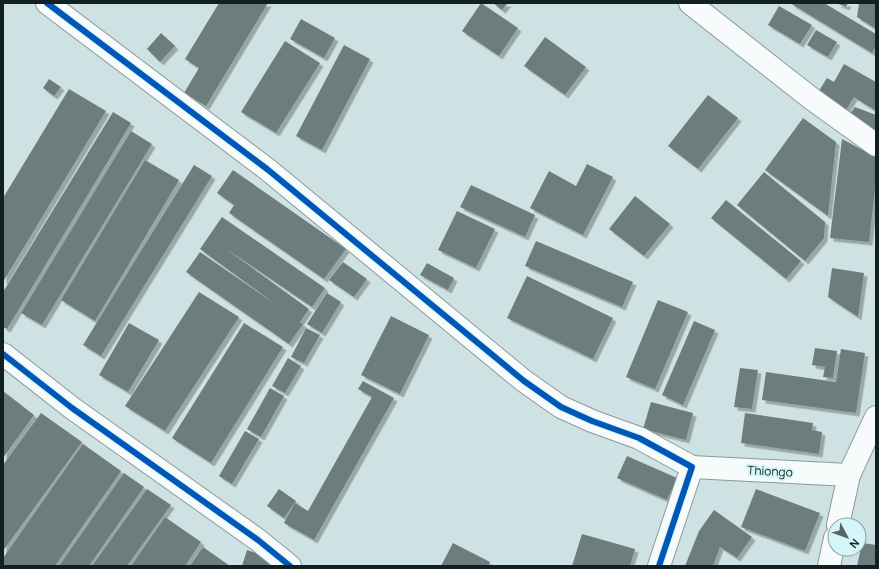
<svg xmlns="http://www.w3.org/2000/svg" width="879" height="569" font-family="Manrope,sans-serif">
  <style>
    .building { fill: #6d7d7e; filter: url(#shadow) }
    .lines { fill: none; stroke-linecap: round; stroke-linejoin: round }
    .minor-casing { stroke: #8b999a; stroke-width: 24 }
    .minor { stroke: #f8fbfb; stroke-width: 22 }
    .cycleway-casing { stroke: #d4f6f8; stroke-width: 8 }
    .cycleway { stroke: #0057b8; stroke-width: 6 }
    .labels { text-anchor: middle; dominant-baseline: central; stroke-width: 4; stroke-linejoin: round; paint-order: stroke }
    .street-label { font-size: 12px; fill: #132021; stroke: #d4f6f8 }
  </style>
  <defs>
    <filter id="shadow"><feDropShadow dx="3.5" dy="3.5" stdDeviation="0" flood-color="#0004"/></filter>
  </defs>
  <rect width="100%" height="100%" fill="#cfe2e3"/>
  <g class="building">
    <polygon points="219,3 268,3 206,106 184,93 199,68 185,59"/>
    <polygon points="481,3 518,28 499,56 462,31"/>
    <polygon points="493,3 508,3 502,10"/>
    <polygon points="790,3 824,3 876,34 876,46 872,53"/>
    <polygon points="836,3 848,3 846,7"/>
    <polygon points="859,3 876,3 876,29 857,17"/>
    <polygon points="779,6 812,25 800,44 768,25"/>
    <polygon points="301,19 335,38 324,58 290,39"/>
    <polygon points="816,30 837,42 828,57 807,45"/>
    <polygon points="161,33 175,46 160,62 147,49"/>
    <polygon points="545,37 586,67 565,95 524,66"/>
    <polygon points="285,41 320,63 276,133 241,112"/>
    <polygon points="344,45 370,59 322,150 296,136"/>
    <polygon points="844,64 876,82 876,111 854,97 846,110 817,94 827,78 834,82"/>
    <polygon points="49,79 61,87 54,96 43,88"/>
    <polygon points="69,89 106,111 3,282 3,198"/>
    <polygon points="708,95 738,118 698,169 668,146"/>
    <polygon points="855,107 876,115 876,132 846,119"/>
    <polygon points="113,112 131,123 7,329 3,327 3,292"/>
    <polygon points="803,118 836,142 828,216 765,170"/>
    <polygon points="131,131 152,144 42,325 21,313"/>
    <polygon points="842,139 876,157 876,180 869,242 830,238"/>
    <polygon points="145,160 179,180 95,321 61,300"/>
    <polygon points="587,164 613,177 583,235 530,208 549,171 576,186"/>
    <polygon points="194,165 212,176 101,356 83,345"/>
    <polygon points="233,170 346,249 324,279 229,213 234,205 217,193"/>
    <polygon points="764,172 825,222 824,238 805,261 737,205"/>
    <polygon points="471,185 535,215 525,237 460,207"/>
    <polygon points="635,196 670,224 644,256 609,229"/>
    <polygon points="726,200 801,261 786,279 711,218"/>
    <polygon points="457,211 495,229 476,268 438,250"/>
    <polygon points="222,217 325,288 312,307 222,246 309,309 300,322 303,324 289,344 186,272 200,252 278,306 200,249"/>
    <polygon points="536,241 633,282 622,307 525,266"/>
    <polygon points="343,262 367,279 354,297 329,280"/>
    <polygon points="427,263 454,278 448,290 420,275"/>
    <polygon points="832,268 864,273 858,317 828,297"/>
    <polygon points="527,276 613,318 593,359 507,318"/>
    <polygon points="199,292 239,317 165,431 125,406"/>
    <polygon points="327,293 341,302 322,333 307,324"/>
    <polygon points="658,300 688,312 655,389 626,377"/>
    <polygon points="391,316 429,335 400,394 361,375"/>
    <polygon points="694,321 715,330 683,405 662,395"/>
    <polygon points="129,323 159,340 128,392 99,375"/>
    <polygon points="244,323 283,347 211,463 172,438"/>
    <polygon points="306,328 320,335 304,363 291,357"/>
    <polygon points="815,348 837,351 833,378 823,377 825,367 812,365"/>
    <polygon points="841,349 865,353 856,413 762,400 766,372 836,382"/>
    <polygon points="288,358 301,366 285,393 272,386"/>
    <polygon points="740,368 758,370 752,409 734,407"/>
    <polygon points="363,381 394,398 314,540 284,523 295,503 308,511 372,397 358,389"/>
    <polygon points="270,388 284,396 261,437 247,429"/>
    <polygon points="3,391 34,415 3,458"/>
    <polygon points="651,402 693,413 686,440 643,429"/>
    <polygon points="41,413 82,442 3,551 3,465"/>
    <polygon points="745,413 813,423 812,430 822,432 819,454 741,443"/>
    <polygon points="245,431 259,439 232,484 219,476"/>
    <polygon points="83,444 121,471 55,566 3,566 3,558"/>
    <polygon points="627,456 677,478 667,500 617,478"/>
    <polygon points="124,473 144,487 89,566 59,566"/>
    <polygon points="147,489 171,505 127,566 92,566"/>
    <polygon points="279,489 296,501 284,518 267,506"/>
    <polygon points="756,489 820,513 805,551 741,527"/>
    <polygon points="714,510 752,537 737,558 720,547 713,566 685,566 699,531"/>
    <polygon points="165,517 201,542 185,566 131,566"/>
    <polygon points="582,534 635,549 630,566 572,566"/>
    <polygon points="453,543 490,562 488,566 441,566"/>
    <polygon points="862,543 876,545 876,566 857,566"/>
    <polygon points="203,547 230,566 190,566"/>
    <polygon points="247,550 271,558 268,566 242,566"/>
  </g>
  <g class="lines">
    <defs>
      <g id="minor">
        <polyline points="47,3 267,169 524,381 561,407 592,421 639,438 692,467 659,566"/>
        <polyline points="690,3 812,99 876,145"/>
        <polyline points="3,354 72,408 258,540 290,566"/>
        <polyline points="692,467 849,475"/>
        <polyline points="838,525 849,475 876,417"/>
        <polyline points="829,566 835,538"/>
      </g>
    </defs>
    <use href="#minor" class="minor-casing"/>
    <use href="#minor" class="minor"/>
    <defs>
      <g id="cycleway">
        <polyline points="47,3 267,169 524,381 561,407 592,421 639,438 692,467 659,566"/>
        <polyline points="3,354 72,408 258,540 290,566"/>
      </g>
    </defs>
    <use href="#cycleway" class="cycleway-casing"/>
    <use href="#cycleway" class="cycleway"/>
  </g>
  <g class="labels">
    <g class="street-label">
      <text transform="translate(770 471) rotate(3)">Thiongo</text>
    </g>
  </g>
  <rect width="879" height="569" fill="none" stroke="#132021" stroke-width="8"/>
  <g transform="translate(847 537) rotate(131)"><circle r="19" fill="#d4f6f8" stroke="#87a0a2"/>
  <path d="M0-3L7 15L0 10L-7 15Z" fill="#556465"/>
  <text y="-6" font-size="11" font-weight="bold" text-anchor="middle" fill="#132021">N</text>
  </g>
</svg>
